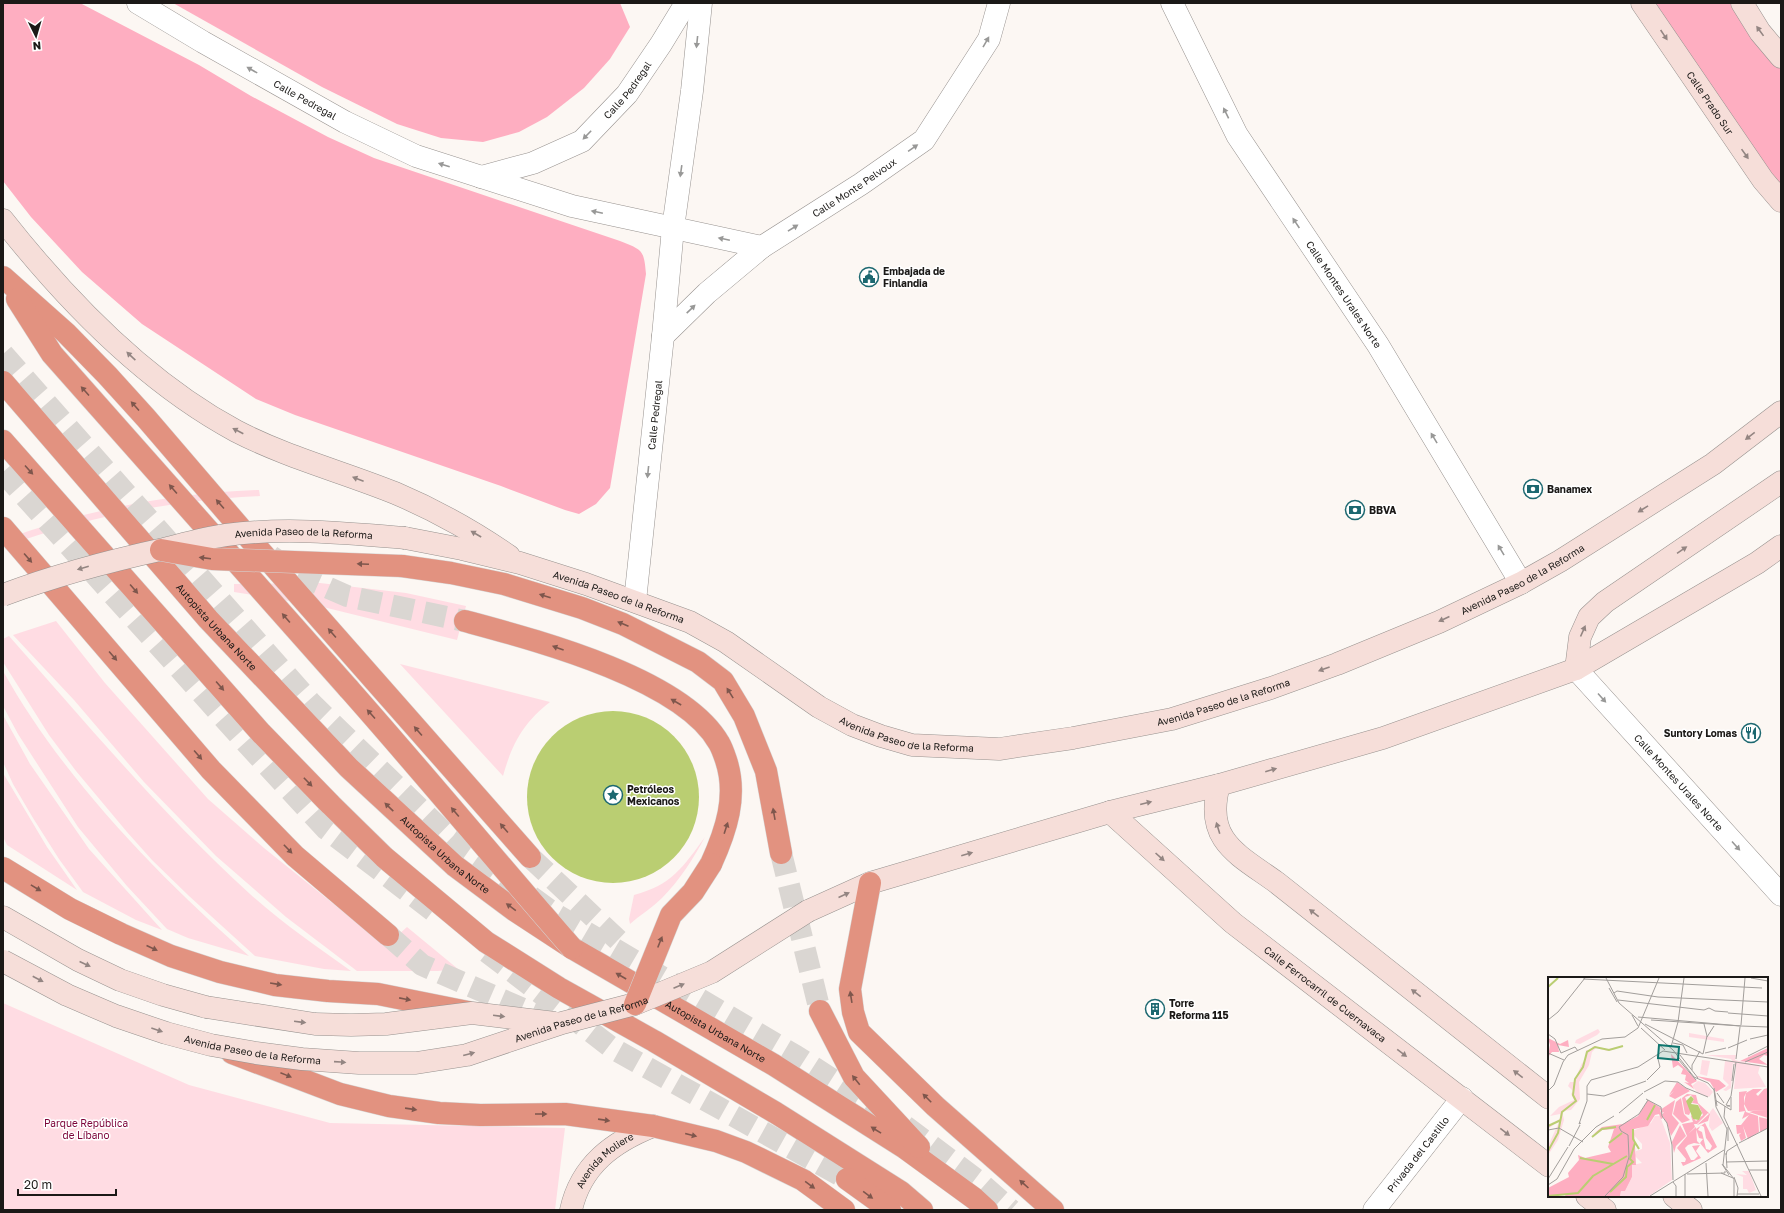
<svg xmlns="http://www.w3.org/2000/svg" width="1784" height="1213" font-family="'Golos Text',sans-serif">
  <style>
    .green { fill: #ffdce3 }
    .forest { fill: #feaec1 }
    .water { fill: #bace72 }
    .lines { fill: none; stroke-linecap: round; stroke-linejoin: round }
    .highway-tunnel { stroke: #dad6d2; stroke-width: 22; stroke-dasharray: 22 11; stroke-linecap: butt }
    .street-casing { stroke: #97928f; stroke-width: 23 }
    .secondary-casing { stroke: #97928f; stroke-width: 23 }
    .highway-casing { stroke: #d6d6d5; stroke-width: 23 }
    .street { stroke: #fff; stroke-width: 22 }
    .secondary { stroke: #f6ded9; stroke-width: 22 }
    .highway { stroke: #e29280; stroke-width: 22 }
    .secondary-bridge-casing { stroke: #97928f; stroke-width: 23; stroke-linecap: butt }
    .highway-bridge-casing { stroke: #d6d6d5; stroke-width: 23; stroke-linecap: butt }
    .secondary-bridge { stroke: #f6ded9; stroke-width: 22 }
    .highway-bridge { stroke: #e29280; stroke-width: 22 }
    .oneway { fill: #938582 }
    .oneway2 { fill: #989897 }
    .oneway3 { fill: #7e564c }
    .labels { text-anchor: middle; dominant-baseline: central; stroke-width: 3; stroke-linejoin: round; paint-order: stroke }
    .street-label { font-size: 10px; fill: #1b1917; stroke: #fff }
    .poi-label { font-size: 10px; font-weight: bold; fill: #1b1917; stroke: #fff; text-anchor: start }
    .park-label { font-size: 10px; fill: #7c0439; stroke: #fff }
    .inset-river { fill: none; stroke: #bace72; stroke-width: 2 }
    .inset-road { fill: none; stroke: #a29e9b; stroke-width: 1 }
    .view { fill: #0f766e; fill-opacity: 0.15; stroke: #0f766e; stroke-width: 2 }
    .inset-edge { fill: none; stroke: #1b1917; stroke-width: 2 }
  </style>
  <rect width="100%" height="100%" fill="#fcf7f3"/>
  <g class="green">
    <path d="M259,490l1,6c-88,4 -174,21 -257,51v-7c82,-30 169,-47 256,-50z"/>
    <polygon points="320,583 406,593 466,606 457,640 319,606 234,592 234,584"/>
    <polygon points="56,621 105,683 208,799 264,848 386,946 407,927 458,969 438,971 357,971 286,917 216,856 144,782 74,700 13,635"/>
    <path d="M9,636c78,88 154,179 241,258 32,29 67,53 101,77l-27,-2 -69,-13 -66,-60 -37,-36 -25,-28 -51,-61 -27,-36 -46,-73v-23z"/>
    <path d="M400,664l150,38c-27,21 -38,42 -47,74z"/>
    <path d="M3,671c59,106 155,205 246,285l-61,-18 -21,-9 -40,-43 -49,-59 -60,-93 -15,-28z"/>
    <polygon points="3,715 30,764 89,849 162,930 136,920 83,892 59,859 33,818 13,784 3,762"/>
    <polygon points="3,773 47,847 77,890 7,845 3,837"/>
    <path d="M705,837c-12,22 -25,43 -43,61 -10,10 -22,17 -32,26l-1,-5 5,-24c38,-10 49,-28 71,-58z"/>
    <polygon points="3,1003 189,1085 330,1123 565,1128 555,1210 3,1210"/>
  </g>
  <g class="forest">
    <path d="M3,3h77l119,62 52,31 77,41 46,21 246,83c22,9 24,8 26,33l-36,214 -14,16 -17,10 -14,-4 -64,-24 -206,-71 -39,-16 -114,-75 -60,-52 -51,-55 -28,-36z"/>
    <polygon points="173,3 620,3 630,27 610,59 584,88 547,117 519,132 483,142 441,138 397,124 322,87"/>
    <polygon points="1641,3 1744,3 1781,56 1781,199"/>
  </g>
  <circle class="water" cx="613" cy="797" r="86"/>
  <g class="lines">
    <g class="highway-tunnel">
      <polyline points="3,354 311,703 451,839 555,914 796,1056 877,1108"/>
      <polyline points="3,472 249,746 326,829 436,913"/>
      <polyline points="271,556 297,574 347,596 465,621"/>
      <polyline points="781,853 820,1011"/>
      <polyline points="530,857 621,943"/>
      <polyline points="388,935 422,965 546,1019"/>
      <polyline points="487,952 612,1048 847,1179"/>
      <polyline points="905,1126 977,1180 1011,1210"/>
    </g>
    <defs>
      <g id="street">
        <path id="s1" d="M138,3l65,39 142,80 71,34 156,50 190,41"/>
        <path id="s2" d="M1172,3l65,132 141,210 143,238"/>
        <path id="s3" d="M481,177l52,-14 49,-22 45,-47 34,-50 25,-41"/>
        <path id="s4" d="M663,336l44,-43 55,-46 99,-63 63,-44 65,-101 10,-36"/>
        <path id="s5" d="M635,601l28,-265 10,-108 19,-137 9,-88"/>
        <path id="s6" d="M1576,669l205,226"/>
        <path id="s7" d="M1374,1210l88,-112"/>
      </g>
      <g id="secondary">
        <path id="s8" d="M1642,3l121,177 18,21"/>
        <polyline points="1742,3 1760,32 1781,57"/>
        <path d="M3,220c63,80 142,162 233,211 50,26 107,41 159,62 40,17 78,38 114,63"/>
        <path id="s9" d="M405,538l57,11 58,14 66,21 104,38 36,20 93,65 33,18 29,11 31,9 87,4 74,-11 99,-19 99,-31 66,-24 102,-42 82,-39 39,-22 153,-97 68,-52"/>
        <polyline points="1576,669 1580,637 1589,617 1605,602 1781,482"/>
        <path d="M1219,785c-15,55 18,69 57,97l273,216"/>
        <path id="s10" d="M1110,812l123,111 316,243"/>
        <polyline points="808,911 870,883 1110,812 1219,785 1383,738 1576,669 1757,563 1781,546"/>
        <polyline points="3,917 78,960 120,980 163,995 206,1007"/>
        <polyline points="1587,1196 1605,1210"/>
        <polyline points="1674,1196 1691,1210"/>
        <path id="s11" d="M571,1210c10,-45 42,-68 82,-84"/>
      </g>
      <g id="highway">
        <polyline points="3,277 66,333 107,375 146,418 255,545 530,857"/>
        <polyline points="17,299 52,354 349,689"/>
        <path id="s12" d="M3,382l205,237 141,149 106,98 59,44 58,38 202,117 131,83 70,51 12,11"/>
        <polyline points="3,441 261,733 331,805 384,857 486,942 559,988 654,1041 776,1113 901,1192 922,1210"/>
        <polyline points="3,528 211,770 295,856 388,935"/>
        <polyline points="402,566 451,573 504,584 582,608 623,624 698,662 723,681 744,716 766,771 781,853"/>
        <path d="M465,621c70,19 217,57 254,122 3,5 5,11 7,17 12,36 0,71 -15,104"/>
        <polyline points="3,868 70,909 121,934 171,956 220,972 275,985 328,991 378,994 468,1012"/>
        <polyline points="870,883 850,989 853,1012 859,1032 935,1106 1053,1210"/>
        <polyline points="820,1011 854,1077 919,1147"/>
        <polyline points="232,1053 340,1094 389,1106 439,1113 480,1115 565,1114 653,1126 716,1141 746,1152 803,1180 844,1210"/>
        <polyline points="847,1179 890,1210"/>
      </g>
    </defs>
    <use href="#street" class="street-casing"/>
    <use href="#secondary" class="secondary-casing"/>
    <use href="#highway" class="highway-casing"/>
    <use href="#street" class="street"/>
    <use href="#secondary" class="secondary"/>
    <use href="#highway" class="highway"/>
    <defs>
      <g id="secondary-bridge">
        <path id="s13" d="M3,595c53,-20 106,-34 161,-46 20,-5 41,-11 62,-14 59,-8 120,-2 179,3"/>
        <path id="s14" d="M3,961l64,34 49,21 50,17 45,12 45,8 46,6 57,4h57l51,-8 95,-32 73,-19 77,-32 96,-61"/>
        <polyline points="206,1007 315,1024 351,1025 386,1024 472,1013 555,1023"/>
      </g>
      <g id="highway-bridge">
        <polyline points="161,550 212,559 402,566"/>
        <path d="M349,689c76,86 148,173 223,259"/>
        <polyline points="635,1004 671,915 693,892 711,864"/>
      </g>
    </defs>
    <use href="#secondary-bridge" class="secondary-bridge-casing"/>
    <use href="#highway-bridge" class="highway-bridge-casing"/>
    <use href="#secondary-bridge" class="secondary-bridge"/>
    <use href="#highway-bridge" class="highway-bridge"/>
  </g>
  <defs><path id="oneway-solid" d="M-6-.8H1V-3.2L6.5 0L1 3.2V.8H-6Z"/></defs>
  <g class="oneway">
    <use href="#oneway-solid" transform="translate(1760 31) rotate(-126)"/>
    <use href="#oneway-solid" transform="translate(1664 35) rotate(56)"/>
    <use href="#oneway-solid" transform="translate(1745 154) rotate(55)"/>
    <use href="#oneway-solid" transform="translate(131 356) rotate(-137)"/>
    <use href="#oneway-solid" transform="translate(238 431) rotate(-153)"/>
    <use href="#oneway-solid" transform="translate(1750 436) rotate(142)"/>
    <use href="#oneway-solid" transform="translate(358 479) rotate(-159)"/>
    <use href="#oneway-solid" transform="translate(1643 509) rotate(148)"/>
    <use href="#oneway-solid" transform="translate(476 534) rotate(-150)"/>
    <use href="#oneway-solid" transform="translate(1682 550) rotate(-34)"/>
    <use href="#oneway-solid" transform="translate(83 568) rotate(164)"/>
    <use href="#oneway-solid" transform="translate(1444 619) rotate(155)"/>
    <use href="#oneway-solid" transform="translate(1583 631) rotate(-66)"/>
    <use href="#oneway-solid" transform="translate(1324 669) rotate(160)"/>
    <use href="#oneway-solid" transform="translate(1271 770) rotate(-16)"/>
    <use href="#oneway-solid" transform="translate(1146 803) rotate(-14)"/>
    <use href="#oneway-solid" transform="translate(1218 828) rotate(-107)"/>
    <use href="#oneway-solid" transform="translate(967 854) rotate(-16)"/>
    <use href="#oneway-solid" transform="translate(1160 857) rotate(42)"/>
    <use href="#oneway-solid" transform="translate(844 895) rotate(-24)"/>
    <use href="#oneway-solid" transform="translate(1314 913) rotate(-142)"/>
    <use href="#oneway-solid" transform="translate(85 964) rotate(25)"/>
    <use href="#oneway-solid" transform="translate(38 979) rotate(28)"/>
    <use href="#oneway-solid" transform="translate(679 986) rotate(-23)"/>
    <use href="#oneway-solid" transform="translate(1416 993) rotate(-142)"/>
    <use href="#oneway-solid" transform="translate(499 1016) rotate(7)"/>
    <use href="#oneway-solid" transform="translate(300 1022) rotate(7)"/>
    <use href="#oneway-solid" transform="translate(157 1030) rotate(19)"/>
    <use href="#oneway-solid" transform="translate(1402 1053) rotate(37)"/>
    <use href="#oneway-solid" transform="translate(469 1054) rotate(-15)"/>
    <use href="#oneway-solid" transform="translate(340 1062) rotate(4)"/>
    <use href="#oneway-solid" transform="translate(1518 1074) rotate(-142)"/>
    <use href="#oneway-solid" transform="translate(1505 1132) rotate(38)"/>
  </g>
  <g class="oneway2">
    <use href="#oneway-solid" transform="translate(697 42) rotate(96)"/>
    <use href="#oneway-solid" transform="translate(986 42) rotate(-60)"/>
    <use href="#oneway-solid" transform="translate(252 70) rotate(-151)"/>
    <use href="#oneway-solid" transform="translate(1226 113) rotate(-116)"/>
    <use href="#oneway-solid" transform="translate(587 135) rotate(134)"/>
    <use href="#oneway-solid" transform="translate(913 148) rotate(-35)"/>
    <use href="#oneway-solid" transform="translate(444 165) rotate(-162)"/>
    <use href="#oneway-solid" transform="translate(681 171) rotate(98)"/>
    <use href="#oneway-solid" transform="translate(597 212) rotate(-168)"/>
    <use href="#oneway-solid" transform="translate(1296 223) rotate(-124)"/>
    <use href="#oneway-solid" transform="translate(793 228) rotate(-32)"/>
    <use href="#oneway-solid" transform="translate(724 239) rotate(-168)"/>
    <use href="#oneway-solid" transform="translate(691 309) rotate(-44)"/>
    <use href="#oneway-solid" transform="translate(1434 438) rotate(-121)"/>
    <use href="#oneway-solid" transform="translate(648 472) rotate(96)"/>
    <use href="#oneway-solid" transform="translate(1501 550) rotate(-121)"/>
    <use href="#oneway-solid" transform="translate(1602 698) rotate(48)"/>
    <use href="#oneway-solid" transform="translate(1736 846) rotate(48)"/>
  </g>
  <g class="oneway3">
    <use href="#oneway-solid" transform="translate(85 391) rotate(-132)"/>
    <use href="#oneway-solid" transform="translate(135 406) rotate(-132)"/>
    <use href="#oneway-solid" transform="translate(29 470) rotate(48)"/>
    <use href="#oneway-solid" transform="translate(173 489) rotate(-131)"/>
    <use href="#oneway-solid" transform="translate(220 504) rotate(-131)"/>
    <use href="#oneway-solid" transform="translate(28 558) rotate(49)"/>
    <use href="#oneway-solid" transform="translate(205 558) rotate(-173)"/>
    <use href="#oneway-solid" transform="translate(363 564) rotate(-178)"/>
    <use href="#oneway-solid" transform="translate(134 589) rotate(49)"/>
    <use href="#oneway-solid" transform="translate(545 596) rotate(-162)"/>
    <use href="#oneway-solid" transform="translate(286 618) rotate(-131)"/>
    <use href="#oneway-solid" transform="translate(623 624) rotate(-157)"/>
    <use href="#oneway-solid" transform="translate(332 633) rotate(-131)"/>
    <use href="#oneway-solid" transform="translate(558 648) rotate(-160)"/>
    <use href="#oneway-solid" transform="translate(113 656) rotate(49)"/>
    <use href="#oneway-solid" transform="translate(220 686) rotate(49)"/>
    <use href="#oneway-solid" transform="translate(730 693) rotate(-122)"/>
    <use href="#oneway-solid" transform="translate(676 702) rotate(-150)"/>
    <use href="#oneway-solid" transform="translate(371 714) rotate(-132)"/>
    <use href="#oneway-solid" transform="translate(418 731) rotate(-131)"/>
    <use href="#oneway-solid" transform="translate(198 755) rotate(49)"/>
    <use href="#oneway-solid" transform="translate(308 782) rotate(46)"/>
    <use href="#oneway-solid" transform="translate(389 807) rotate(-136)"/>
    <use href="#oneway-solid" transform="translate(455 812) rotate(-130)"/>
    <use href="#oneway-solid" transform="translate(774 814) rotate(-100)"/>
    <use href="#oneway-solid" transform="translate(504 828) rotate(-131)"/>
    <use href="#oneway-solid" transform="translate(726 828) rotate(-72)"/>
    <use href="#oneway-solid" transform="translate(288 849) rotate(46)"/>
    <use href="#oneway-solid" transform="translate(36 888) rotate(31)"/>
    <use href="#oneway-solid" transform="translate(511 907) rotate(-144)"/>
    <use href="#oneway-solid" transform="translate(660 942) rotate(-68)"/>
    <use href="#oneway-solid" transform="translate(152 948) rotate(24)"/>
    <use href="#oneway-solid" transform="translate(621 976) rotate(-150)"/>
    <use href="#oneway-solid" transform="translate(276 984) rotate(9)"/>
    <use href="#oneway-solid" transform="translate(851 997) rotate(-99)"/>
    <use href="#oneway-solid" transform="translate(405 999) rotate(11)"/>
    <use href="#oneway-solid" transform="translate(286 1075) rotate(22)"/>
    <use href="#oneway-solid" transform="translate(856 1080) rotate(-129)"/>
    <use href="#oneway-solid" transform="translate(927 1098) rotate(-135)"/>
    <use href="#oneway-solid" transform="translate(411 1109) rotate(8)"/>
    <use href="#oneway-solid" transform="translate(541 1114)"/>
    <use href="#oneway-solid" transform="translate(604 1120) rotate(8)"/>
    <use href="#oneway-solid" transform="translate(876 1130) rotate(-148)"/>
    <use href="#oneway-solid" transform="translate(691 1135) rotate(14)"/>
    <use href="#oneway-solid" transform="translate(1024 1184) rotate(-138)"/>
    <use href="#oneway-solid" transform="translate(810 1185) rotate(36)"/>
    <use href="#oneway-solid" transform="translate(868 1195) rotate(36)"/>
  </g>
  <defs>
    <symbol id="civic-ring" viewBox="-11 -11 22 22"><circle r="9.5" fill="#fff" stroke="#1c6870" stroke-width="1.5"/><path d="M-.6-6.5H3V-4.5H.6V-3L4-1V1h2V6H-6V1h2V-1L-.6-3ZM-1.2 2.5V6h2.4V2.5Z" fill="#1c6870"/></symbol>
    <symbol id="bank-ring" viewBox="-11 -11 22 22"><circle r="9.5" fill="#fff" stroke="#1c6870" stroke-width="1.5"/><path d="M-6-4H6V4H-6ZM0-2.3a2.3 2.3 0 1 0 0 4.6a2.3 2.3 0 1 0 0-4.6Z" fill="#1c6870"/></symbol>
    <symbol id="restaurant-ring" viewBox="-11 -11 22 22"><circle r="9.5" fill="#fff" stroke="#1c6870" stroke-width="1.5"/><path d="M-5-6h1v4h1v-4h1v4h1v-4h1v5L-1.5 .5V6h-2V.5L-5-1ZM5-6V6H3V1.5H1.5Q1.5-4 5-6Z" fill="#1c6870"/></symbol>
    <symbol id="sight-ring" viewBox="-11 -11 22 22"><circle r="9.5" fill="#fff" stroke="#1c6870" stroke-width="1.5"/><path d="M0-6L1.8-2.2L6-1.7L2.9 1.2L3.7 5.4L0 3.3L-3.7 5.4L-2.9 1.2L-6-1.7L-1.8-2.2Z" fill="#1c6870"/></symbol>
    <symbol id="building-ring" viewBox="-11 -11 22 22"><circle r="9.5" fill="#fff" stroke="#1c6870" stroke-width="1.5"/><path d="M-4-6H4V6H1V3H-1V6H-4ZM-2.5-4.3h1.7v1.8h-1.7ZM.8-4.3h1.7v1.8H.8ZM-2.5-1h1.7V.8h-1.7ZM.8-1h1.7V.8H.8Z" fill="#1c6870"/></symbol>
  </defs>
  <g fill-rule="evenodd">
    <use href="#civic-ring" x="858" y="266" width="22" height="22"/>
    <use href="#bank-ring" x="1522" y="478" width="22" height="22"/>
    <use href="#bank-ring" x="1344" y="499" width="22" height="22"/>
    <use href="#restaurant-ring" x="1740" y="722" width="22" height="22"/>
    <use href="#sight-ring" x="602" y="784" width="22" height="22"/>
    <use href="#building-ring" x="1144" y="998" width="22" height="22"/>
  </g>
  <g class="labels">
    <g class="street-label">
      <text stroke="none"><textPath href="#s3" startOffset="176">Calle Pedregal</textPath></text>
      <text stroke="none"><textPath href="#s1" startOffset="193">Calle Pedregal</textPath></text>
      <text stroke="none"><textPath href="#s8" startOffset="121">Calle Prado Sur</textPath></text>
      <text stroke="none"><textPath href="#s4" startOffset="243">Calle Monte Pelvoux</textPath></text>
      <text stroke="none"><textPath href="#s2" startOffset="339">Calle Montes Urales Norte</textPath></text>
      <text stroke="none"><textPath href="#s5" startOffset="187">Calle Pedregal</textPath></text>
      <text stroke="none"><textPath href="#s13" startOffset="309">Avenida Paseo de la Reforma</textPath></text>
      <text stroke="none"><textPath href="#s9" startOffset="1194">Avenida Paseo de la Reforma</textPath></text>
      <text stroke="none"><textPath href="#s9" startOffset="222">Avenida Paseo de la Reforma</textPath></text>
      <text stroke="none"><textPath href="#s12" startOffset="325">Autopista Urbana Norte</textPath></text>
      <text stroke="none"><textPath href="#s9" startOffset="870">Avenida Paseo de la Reforma</textPath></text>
      <text stroke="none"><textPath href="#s9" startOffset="546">Avenida Paseo de la Reforma</textPath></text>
      <text stroke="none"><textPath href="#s6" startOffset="153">Calle Montes Urales Norte</textPath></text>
      <text stroke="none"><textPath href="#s12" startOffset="648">Autopista Urbana Norte</textPath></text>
      <text stroke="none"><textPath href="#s10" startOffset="282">Calle Ferrocarril de Cuernavaca</textPath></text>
      <text stroke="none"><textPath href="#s14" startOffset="603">Avenida Paseo de la Reforma</textPath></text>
      <text stroke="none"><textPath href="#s12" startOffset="972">Autopista Urbana Norte</textPath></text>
      <text stroke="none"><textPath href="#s14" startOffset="267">Avenida Paseo de la Reforma</textPath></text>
      <text stroke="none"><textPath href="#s7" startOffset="71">Privada del Castillo</textPath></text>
      <text stroke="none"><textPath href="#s11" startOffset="62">Avenida Moliere</textPath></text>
    </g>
    <g class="poi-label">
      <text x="883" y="271">Embajada de<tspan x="883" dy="12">Finlandia</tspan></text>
      <text x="1547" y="489">Banamex</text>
      <text x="1369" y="510">BBVA</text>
      <text x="1737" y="733" text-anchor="end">Suntory Lomas</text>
      <text x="627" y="789">Petróleos<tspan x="627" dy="12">Mexicanos</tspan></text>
      <text x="1169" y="1003">Torre<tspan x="1169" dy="12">Reforma 115</tspan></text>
    </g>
    <g class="park-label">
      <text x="86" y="1123">Parque República<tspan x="86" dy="12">de Líbano</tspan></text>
    </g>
  </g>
  <g transform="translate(1548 977)">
    <rect width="220" height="220" fill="#fcf7f3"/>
    <path d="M50,52l2,3 -3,3 -17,9 -5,-1 1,-3zM141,56l35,6v3l-35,-5zM45,69l15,3 14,-3 -14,5 -12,-3 -4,4 -3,13 -10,17 1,17 -9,11 -9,1 2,9 -6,20 -10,15v-9l12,-26 -12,9v-3l13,-8 -1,-4 -10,2 9,-9 15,-7 -3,-6 2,-3 -5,-5 2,-4h4l8,-19 3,-2 1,-11h5zM158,78h30l-1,5 25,6 -2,7 8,14 -32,2 2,-22 -5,-8zM154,83l8,1 -3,15 -7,-2zM177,84l8,1 -2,26 -5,3 -3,-1 6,-5 -6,-6zM150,104l7,2 8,9 -4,5 -11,-4 -6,-7zM165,131l10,15 -11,8 -3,-5 1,-14zM107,139h5l10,27 2,37 -23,16h-29l1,-5h4l7,-14v-12l10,-2 -7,-7 1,-5 6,-2v-5l-10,-11 3,-1 -2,-1 18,-8zM194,194h7l7,19 -7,3 -2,-4h-4v-12l-7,-3 11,1z" fill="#ffdce3"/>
    <path d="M0,61l12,6 8,-4 1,7 -11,-2 1,7h-7l-4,5 2,-12zM220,71v8l-4,-1 -5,4 9,6 -28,-4zM123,77l26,27 -6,3 3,5 -10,-7 5,1 -4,-3 1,-5 -5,-1 2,-5 -5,-4 -5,3zM148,99l23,4 7,6 -10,6 -6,-10zM129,105l13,9 -15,8 -6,-3 5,-5 -5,4zM220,111v22l-20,1 -4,-7 2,-11 7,-4h9l-6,5 2,2 6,-7zM199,114l-3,6v9l2,6 12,4 1,16 -11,7 -5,-13 3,12 -5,3 -2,-6 2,-2 -4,1 -1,-9h5l8,-10 -7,4 3,-8 -6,1v-20zM139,117l9,1 2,8 12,11 -2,7 -11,4 12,-11 -1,-1 -11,11h-3l1,3 -7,7 8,-7 1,14 3,3 -6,-1 -6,2 -3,3 6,12h3l4,-4 -6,-10 8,-1 -4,6 5,7 -18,8 -2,-4h4l1,-3 -9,-11 10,-12 -5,-12 11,-2 -2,-6v-1l5,6 7,-6 -5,-11 -6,-1 2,-4 -3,-4 -6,2 6,14 -2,4 -4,-1 -3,-16zM133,121l3,16 6,6 -8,3 -9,-9 3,-12zM100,123l13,8 2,10 -2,1 -2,-5 -4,1 -7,11 -14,3 2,36h-4v12l-7,14h-4l-1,5h-55l1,-2 -18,2v-8l21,-11 -1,-4 11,-13 -1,-5 7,3 26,-6 -3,-5 6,-18 -12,1 -10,7 4,-5 6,-5 21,-3 15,-8zM127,123l-3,15 7,8 -8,13 -4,-13 -5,-8 2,-3 -3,1 -1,-3zM220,133v8l-19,-6 4,-1zM211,140l9,2v9l-8,4zM157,146l12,24 -9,6 -8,-10 3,-4 -4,-1 -3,-9zM153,148l3,2 2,11 6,8 -2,4 -4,-1 -4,-17 -4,-2zM132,148l6,11 -10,10 -2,7 -2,-11z" fill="#feaec1" fill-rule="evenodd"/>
    <path d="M143,119l3,3 -3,5 7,1 4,8 -3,7 -6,-1 -7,-18z" fill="#bace72"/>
    <path class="inset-river" d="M0,10l10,-9M99,143l8,-15M0,149l13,-6M85,152v10l6,10M44,160l10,-8 14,-2M61,166l13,-10M0,174l10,-18 4,-21 14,-11 -3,-6 2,-16 8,-12 4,-15 8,-5 14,3 14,-4M32,181l33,6M62,215l16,-15 1,-10 6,-5 -3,-3 5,-16M0,219l30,-3 15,-17 34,-20"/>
    <path class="inset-road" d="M58,1l13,25 54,47 21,27 14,6 6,7 2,17 11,22 -4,36 11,14v17M203,1l17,3M35,2l179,9M61,11l8,14M66,16l3,-2 41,6 110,5M70,23l86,10M156,33l5,-2 6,3M167,34l13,1M180,36l40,3M84,38l6,11M90,40l103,9 -90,-6M0,43l10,-8 27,-34M97,47l58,30M193,48l4,-47M193,49l27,1M93,51l24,22M0,57l7,5 6,14 14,-6 3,4M159,60l7,-11M202,62l18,-4M125,66l10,2 4,8M123,70l7,-25 6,-44M180,71l19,-8M0,76l16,7M157,76l21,-5M155,77l4,-18 -3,-12M132,78l18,23M200,79l20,-10M130,82l18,21M188,82l4,-32M197,85l23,-10M144,93v-5l8,-14M99,103l13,-13 -3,-12M184,104l2,-17M166,111l3,18M0,114l6,-6 9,-23 5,-7 34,-16 23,-2 13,-9 21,-50M96,115l21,-11 13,1 8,6 22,9M169,116l7,10M39,117l17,2 42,-15M98,122l15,8 1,9 5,7 5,22 1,35M167,123l16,10M177,129l-1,11 37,79M179,129h3l-4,-1 5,-9 5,-34M183,133v-13M71,136l24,-20M33,146l-2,1 8,-23v-15l4,-6 47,-13 25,-16 105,16M0,153l11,-2 24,14M180,164v-14M191,166l29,-15M21,169l11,-21M178,176l1,15M178,178l1,-4 11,-7M178,185l42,-1M158,186l2,33M174,187l7,11M201,193h19M173,196l12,5M139,197l38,-1v-2M186,200l4,11 -1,8M0,202l20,-32M125,205l3,4v10M0,208l9,-6 17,-30 22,-22 18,-11M189,217h22M57,219l18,-19 6,-20 -1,-22 -7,-4 -2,-4 20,-13 9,-14M102,219l74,-46M137,219v-22"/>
    <path class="view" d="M111,68l20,2 -1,13 -20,-2z"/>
    <rect width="220" height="220" class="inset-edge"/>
  </g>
  <rect width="1784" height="1213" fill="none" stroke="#1b1917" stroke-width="8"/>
  <g transform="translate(36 36) rotate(175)" stroke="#ffffff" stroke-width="3" paint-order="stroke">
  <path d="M0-3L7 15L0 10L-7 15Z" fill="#1b1917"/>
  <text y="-6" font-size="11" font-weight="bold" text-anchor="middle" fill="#1b1917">N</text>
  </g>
  <path d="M18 1189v6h98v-6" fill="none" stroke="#1b1917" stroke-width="2"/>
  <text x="24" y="1189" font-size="12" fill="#1b1917" stroke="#ffffff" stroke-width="3" paint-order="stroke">20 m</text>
</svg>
